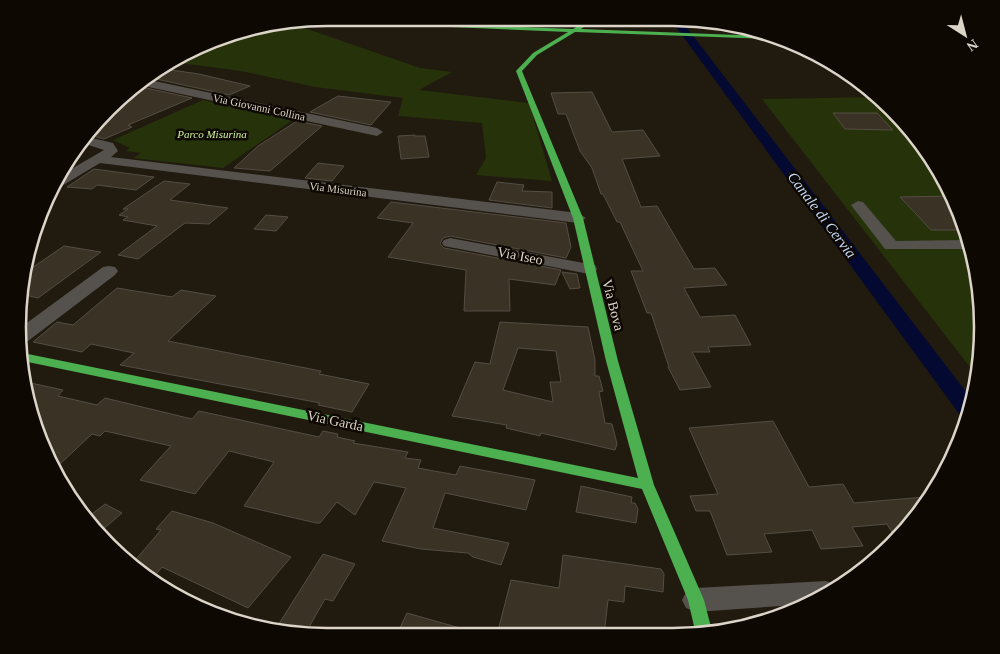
<svg xmlns="http://www.w3.org/2000/svg" width="1000" height="654" font-family="Georgia,serif">
  <style>
    .green { fill: #26320a }
    .lines { fill: none; stroke-linecap: round; stroke-linejoin: round }
    .canal { fill: #030930; fill-rule: evenodd }
    .building { fill: #3a3224; stroke: #544d44; fill-rule: evenodd }
    .street { fill: #55514c; fill-rule: evenodd }
    .fast { fill: #4caf50; fill-rule: evenodd }
    .labels { text-anchor: middle; dominant-baseline: central; stroke-width: 5; stroke-linejoin: round; paint-order: stroke }
    .far-street-label { font-size: 11px; fill: #dcd4c8; stroke: #0d0802 }
    .far-park-label { font-size: 11px; font-style: italic; fill: #cff198; stroke: #0d0802 }
    .street-label { font-size: 14px; fill: #dcd4c8; stroke: #0d0802 }
    .water-label { font-size: 15px; font-style: italic; fill: #c6dbfa; stroke: #0d0802 }
    .rim { fill: none; stroke: #dcd4c8; stroke-width: 2.5 }
  </style>
  <rect width="100%" height="100%" fill="#211a0f"/>
  <g class="green">
    <polygon points="293,24 420,68 452,72 419,90 529,103 552,181 476,175 486,158 482,123 398,116 403,98 315,87 241,71 172,62 228,34"/>
    <polygon points="879,97 951,190 982,307 973,371 762,99"/>
    <polygon points="203,100 293,120 223,168 133,158 141,153 126,151 130,148 113,140"/>
  </g>
  <g class="lines">
    <polygon class="canal" points="671,20 681,20 970,397 967,417 960,415"/>
  </g>
  <g class="building">
    <polygon points="164,69 199,74 250,86 229,95 147,77"/>
    <polygon points="137,86 192,98 128,125 132,127 104,139 86,134"/>
    <polygon points="592,92 612,132 643,130 660,156 622,159 641,207 657,206 694,269 715,268 727,285 684,288 700,317 735,315 751,345 708,347 710,352 692,352 711,387 680,390 668,367 669,367 651,313 647,313 631,271 643,271 620,222 617,222 603,194 601,194 592,168 580,151 566,114 558,114 551,93"/>
    <polygon points="338,96 391,102 371,125 310,112"/>
    <polygon points="833,113 877,113 893,130 845,129"/>
    <polygon points="297,121 322,126 270,171 234,168 258,146"/>
    <polygon points="415,135 415,136 425,136 429,157 401,159 398,136"/>
    <polygon points="318,163 344,166 332,181 305,178"/>
    <polygon points="94,169 154,177 136,190 97,185 92,189 67,187"/>
    <polygon points="164,181 190,184 170,200 228,208 209,224 185,223 138,259 118,255 157,226 123,220 128,217 119,215 128,209 123,209"/>
    <polygon points="497,182 524,185 522,191 552,192 552,208 489,200"/>
    <polygon points="952,196 961,230 931,230 900,197"/>
    <polygon points="391,202 566,223 571,247 566,258 450,236 443,238 440,244 444,248 561,270 555,285 509,279 510,311 464,311 466,270 388,257 413,223 377,218"/>
    <polygon points="266,215 288,217 276,231 254,229"/>
    <polygon points="64,246 101,252 38,298 21,294 26,272"/>
    <polygon points="562,272 577,274 580,288 570,289"/>
    <polygon points="117,288 172,297 181,290 216,296 168,341 321,371 319,374 369,384 352,412 318,405 320,403 120,365 134,353 91,344 82,352 33,342 57,322 73,325"/>
    <path d="M500,322l88,5 7,33v16h4l4,15 -4,1 6,31 7,1 5,20 -2,6 -74,-17 -1,3 -34,-8 1,-3 -55,-9 23,-54 15,2zM518,348l38,3 5,31h-11l3,20 -50,-12z"/>
    <polygon points="26,382 63,390 58,396 97,405 105,398 192,419 199,411 319,437 323,431 338,434 337,437 355,441 353,443 408,452 405,458 421,460 418,468 456,475 460,466 535,480 526,510 445,493 433,528 509,543 501,565 473,557 468,553 421,549 382,541 406,488 374,482 355,515 337,502 320,523 316,523 244,506 274,462 229,451 195,494 140,480 171,446 105,431 100,436 92,434 60,464 50,461 28,407"/>
    <polygon points="773,421 809,487 843,484 854,503 925,497 906,531 896,539 887,524 852,527 863,546 821,549 812,530 764,534 772,552 727,555 710,511 696,511 690,496 718,494 689,428"/>
    <polygon points="581,486 632,497 631,503 635,503 638,509 636,523 576,512"/>
    <polygon points="105,504 122,513 100,532 88,517"/>
    <polygon points="172,511 213,523 291,557 248,608 162,567 152,579 131,565 161,530 156,529"/>
    <polygon points="323,554 355,564 333,601 325,599 305,634 286,634 275,630"/>
    <polygon points="563,555 661,569 664,574 663,592 625,586 624,602 608,600 604,635 497,635 511,580 559,588"/>
    <polygon points="407,613 467,630 466,635 397,634"/>
  </g>
  <g class="lines">
    <g class="street">
      <polygon points="145,79 377,128 383,132 377,136 139,85"/>
      <polygon points="84,136 113,143 118,151 111,157 578,213 586,218 578,223 100,163 60,187 53,188 61,175 104,150 79,142"/>
      <polygon points="858,201 863,202 896,241 964,240 966,249 885,249 851,205"/>
      <polygon points="450,238 589,264 595,265 597,269 595,273 589,274 444,246 442,243 444,240"/>
      <polygon points="109,266 115,267 118,271 115,275 28,341 22,343 20,328 103,267"/>
      <polygon points="826,581 836,585 810,604 696,612 686,608 682,600 686,592 696,588"/>
    </g>
    <polygon class="fast" points="320,19 573,29 589,19 595,19 581,29 766,36 774,39 575,32 537,55 522,71 583,218 618,361 654,485 704,600 712,631 696,635 688,600 642,489 23,361 23,353 638,478 606,361 573,218 516,71 533,53 568,32 309,21"/>
  </g>
  <g class="labels">
    <g class="far-street-label">
      <text transform="translate(259 107) rotate(12)">Via Giovanni Collina</text>
      <text transform="translate(338 189) rotate(7)">Via Misurina</text>
    </g>
    <g class="far-park-label">
      <text x="212" y="134">Parco Misurina</text>
    </g>
    <g class="street-label">
      <text transform="translate(520 256) rotate(11)">Via Iseo</text>
      <text transform="translate(613 305) rotate(76)">Via Bova</text>
      <text transform="translate(335 421) rotate(12)">Via Garda</text>
    </g>
    <g class="water-label">
      <text transform="translate(822 215) rotate(53)">Canale di Cervia</text>
    </g>
  </g>
  <path d="M0 0H1000V654H0ZM327 26H673A301 301 0 0 1 974 327V327A301 301 0 0 1 673 628H327A301 301 0 0 1 26 327V327A301 301 0 0 1 327 26Z" fill="#0d0802" fill-rule="evenodd"/>
  <path class="rim" d="M327 26H673A301 301 0 0 1 974 327V327A301 301 0 0 1 673 628H327A301 301 0 0 1 26 327V327A301 301 0 0 1 327 26Z"/>
  <g transform="translate(965 35) rotate(144)" stroke="#0d0802" stroke-width="4" paint-order="stroke">
  <path d="M0-4L9 19L0 12L-9 19Z" fill="#dcd4c8"/>
  <text y="-8" font-size="14" font-weight="bold" text-anchor="middle" fill="#dcd4c8">N</text>
  </g>
</svg>
